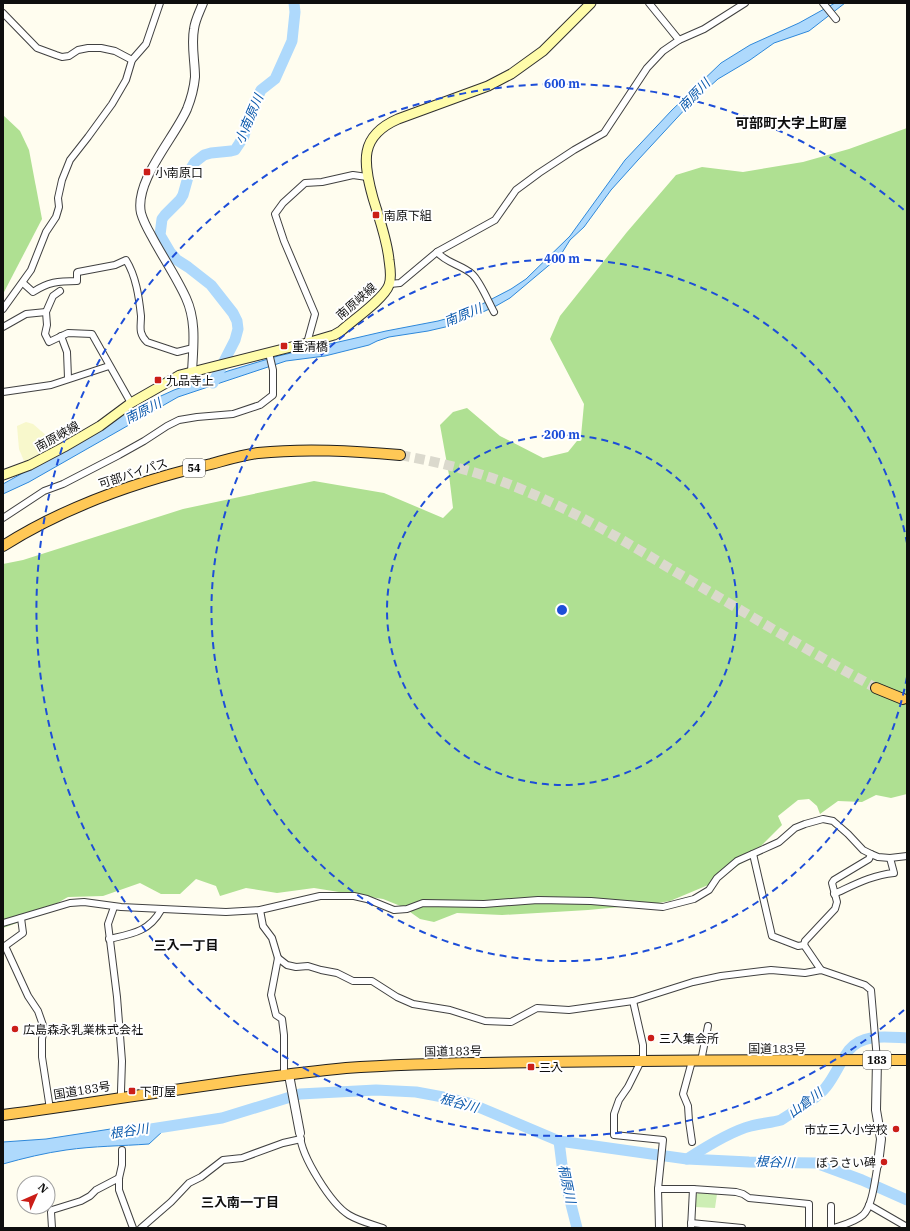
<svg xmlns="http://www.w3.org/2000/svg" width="910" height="1231" font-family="'IBM Plex Serif','Noto Sans JP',serif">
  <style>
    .farmland { fill: #f8f8cc }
    .green { fill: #cdeeb4 }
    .forest { fill: #afe092 }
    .water { fill: #aed9fc; stroke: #2e88da }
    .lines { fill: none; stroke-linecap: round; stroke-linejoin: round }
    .stream { stroke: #2e88da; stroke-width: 2 }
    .river { stroke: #aed9fc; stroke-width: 11 }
    .trunk-tunnel { stroke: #dbd9cd; stroke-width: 10; stroke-dasharray: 10 5; stroke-linecap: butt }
    .minor-casing { stroke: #414141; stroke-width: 8 }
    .tertiary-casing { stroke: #414141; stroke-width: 10 }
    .secondary-casing { stroke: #303030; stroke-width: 11 }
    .trunk-casing { stroke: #1f1f1f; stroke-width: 12 }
    .minor { stroke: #fff; stroke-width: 6 }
    .tertiary { stroke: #fff; stroke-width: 8 }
    .secondary { stroke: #fffcaa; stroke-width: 9 }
    .trunk { stroke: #ffc856; stroke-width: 10 }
    .ring { fill: none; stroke: #1d4ed8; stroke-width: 2; stroke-dasharray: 7 5 }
    .poi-dot { fill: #cb1e18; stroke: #fff; stroke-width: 1.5 }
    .labels { text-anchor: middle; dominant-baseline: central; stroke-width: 4; stroke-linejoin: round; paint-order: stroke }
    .shield { fill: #fff; stroke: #565656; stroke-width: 1 }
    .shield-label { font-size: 11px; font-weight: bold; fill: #0e0e0e }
    .poi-label { font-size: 12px; fill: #0e0e0e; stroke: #fff; text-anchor: start }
    .street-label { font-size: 12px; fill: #0e0e0e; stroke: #fff }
    .water-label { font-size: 13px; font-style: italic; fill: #0b59ac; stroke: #fff }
    .neighbourhood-label { font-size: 13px; font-weight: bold; fill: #0e0e0e; stroke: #fff }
    .quarter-label { font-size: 14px; font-weight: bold; fill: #0e0e0e; stroke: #fff }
    .centre { fill: #1d4ed8; stroke: #fff; stroke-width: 2 }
    .ring-label { font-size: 12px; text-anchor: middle; font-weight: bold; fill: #1d4ed8; stroke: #fff; stroke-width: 4; stroke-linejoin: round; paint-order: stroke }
  </style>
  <rect width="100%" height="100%" fill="#fffdef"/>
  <polygon class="farmland" points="26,422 33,424 56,444 38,456 28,461 24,461 19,449 17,426"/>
  <polygon class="green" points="698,1193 717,1194 715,1208 695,1207 695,1196"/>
  <g class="forest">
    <polygon points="3,115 20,131 29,150 42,219 3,294"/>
    <polygon points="907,128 907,794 891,798 876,795 862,802 838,801 820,814 817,806 809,799 798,800 778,816 782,825 749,858 713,883 670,901 652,904 588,910 502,915 457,913 434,922 420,919 403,907 383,899 314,888 277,893 246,888 220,896 216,886 196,879 180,894 161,894 140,883 103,896 68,897 31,918 3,928 3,564 23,560 183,509 314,481 384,493 443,518 453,508 449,475 440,425 453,412 467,408 500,436 543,458 568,452 581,436 584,404 550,339 560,316 627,232 676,175 702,167 743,172 803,162 849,149"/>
  </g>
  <g class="water">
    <polygon points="835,3 845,3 809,31 774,43 750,60 718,79 688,106 638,160 611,190 584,227 570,240 560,256 510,298 496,306 454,325 428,331 389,337 377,341 369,345 325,356 286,361 178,397 29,482 3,494 3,484 73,445 128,411 174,390 228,371 278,356 386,331 438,321 463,314 511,289 526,279 570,236 625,160 672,110 721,63 750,45 799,23"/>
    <path d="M130,1126l34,4 -15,14c-27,2 -55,2 -83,6 -21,3 -42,8 -63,14v-22l43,-3z"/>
  </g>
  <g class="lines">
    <polyline class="stream" points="904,1037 907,1041"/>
    <g class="river">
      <polyline points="213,383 235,340 238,329 237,321 233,313 211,285 188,267 177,260 170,252 160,235 162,219 165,215 180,200 183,195 190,170 195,162 204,155 211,153 231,151 235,150 239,144 244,136 251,112 261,90 275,79 292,41 295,12 294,3"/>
      <polyline points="138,1131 222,1118 300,1094 376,1090 416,1092 443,1097 469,1103 559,1141 687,1159 749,1162 816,1163 862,1180 907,1200"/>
      <polyline points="559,1141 563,1173 577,1228"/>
      <path d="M687,1159c17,-11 44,-28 64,-33 10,-3 20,-3 30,-6 13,-9 36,-21 45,-33 9,-11 14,-25 23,-37 14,-17 38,-13 58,-12"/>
    </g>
    <path class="trunk-tunnel" d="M400,455c44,8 87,19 128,37 49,21 95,48 141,76 69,40 137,82 207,120"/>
    <defs>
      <g id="minor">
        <polyline points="649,3 679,40"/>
        <polyline points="823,3 836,19"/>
        <polyline points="3,13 37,48 56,55 62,57 69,56 78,50 88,48 101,48 115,51 132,60"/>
        <path d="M437,252c9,11 25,13 35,22 8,7 17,29 22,38"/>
        <path d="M78,272l37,-7 11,-5c10,16 13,37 15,56 0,11 -3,17 6,26l30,10 16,-4"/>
        <path d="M23,283l10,9c15,-10 25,-11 44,-11v-8"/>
        <polyline points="390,284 400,283 437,252 495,220 516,190 539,173 574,150 604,133 647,68 663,51 679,40 704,29 745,3"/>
        <polyline points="60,291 53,296 46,312 47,325 45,334 49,342 68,333 92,334 131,403"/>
        <polyline points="3,309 31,270 46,232 56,217 59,207 58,198 62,180 70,160 88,137 112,104 126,80 132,60 146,44 160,3"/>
        <polyline points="3,327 26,314 46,312"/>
        <polyline points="61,336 67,352 68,378"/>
        <polyline points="307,343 315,314 284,241 275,214 283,203 305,183 322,182 353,175 367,177"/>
        <polyline points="3,392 51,385 109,366"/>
        <polyline points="3,518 44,491 63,484 119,455 144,441 167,426 179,420 197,417 233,414 260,405 273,395 273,370 269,353"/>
        <polyline points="753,854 772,936 798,946 804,945"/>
        <path d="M834,894c20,-9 38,-19 60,-21l-4,-15"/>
        <polyline points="114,907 108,924 117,997 122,1061 121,1091 121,1097"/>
        <polyline points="260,910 263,926 272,938 278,958 271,995 276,1015 282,1019 284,1035 284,1075"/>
        <polyline points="21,918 23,933 5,946 28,996 38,1011 44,1028 42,1039 42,1057 50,1109"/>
        <polyline points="3,923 70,903 84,902 121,907 226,912 260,910 320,896 354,896 367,899 394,910 407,909 423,903 484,904 538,900 591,901 663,907 694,899 709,890 717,878 737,861 779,842 795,828 805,824 823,819 833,821 848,834 863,850 871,854 878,857 890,858 907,856"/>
        <path d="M109,939c22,-5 40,-7 52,-29"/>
        <polyline points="804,945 805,941 835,909 837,902 832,883 834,880 869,859 871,854"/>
        <polyline points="804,945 821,970"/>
        <polyline points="278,958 287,965 296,967 308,966 321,970 337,973 353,981 372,981 397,997 413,1004 450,1010 485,1021 511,1022 537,1008 569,1010 633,1001 693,982 721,976 771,970 805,973 821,970 865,985 871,990 877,1060"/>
        <polyline points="633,1001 643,1045 643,1057 628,1087 619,1100 614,1114 614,1135 663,1140 658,1189 659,1228"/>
        <polyline points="692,1061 683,1094 688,1106 689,1121 692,1142"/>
        <polyline points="701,1061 708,1026"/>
        <path d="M300,1135c1,21 31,69 49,80 10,6 22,9 34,13"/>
        <polyline points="122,1150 122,1165 119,1178 119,1190 133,1228"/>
        <polyline points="658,1189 693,1189 736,1192 743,1194 749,1198 809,1204 809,1228"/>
        <polyline points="869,1205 907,1227"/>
        <polyline points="831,1206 831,1228"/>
        <polyline points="691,1223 742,1228"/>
        <polyline points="52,1228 51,1212 52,1210 81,1201 90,1196 96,1190 119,1178"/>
        <polyline points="141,1228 171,1202 189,1183 201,1177 223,1160 242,1158 283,1143 301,1139"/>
        <polyline points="691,1228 693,1189"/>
        <path d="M834,1228c9,-3 21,-6 29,-13 10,-9 12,-38 15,-51"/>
      </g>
      <g id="tertiary">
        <path d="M192,373c1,-25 5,-51 -6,-75 -10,-22 -24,-42 -35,-63 -4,-7 -8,-15 -10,-22 -7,-32 34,-76 46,-104 4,-10 7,-21 8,-32 0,-16 -4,-32 -1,-48 1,-9 6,-18 9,-26"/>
        <polyline points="877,1060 876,1110 881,1139 878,1164"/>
        <polyline points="289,1075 300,1133"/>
      </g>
      <path id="secondary" d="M3,475l27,-10 34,-18 36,-21 31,-23 49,-28 127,-32 27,-8 7,-4c12,-11 43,-32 48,-46 3,-8 1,-17 0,-25 -2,-21 -10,-42 -16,-62 -10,-36 -14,-62 25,-79l90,-33 23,-12 32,-23 48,-48"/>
      <g id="trunk">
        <path d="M3,546c63,-40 135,-65 208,-82 15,-4 31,-9 47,-11 47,-5 95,-2 142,2"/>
        <polyline points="876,688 903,699"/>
        <path d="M3,1115c114,-15 228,-36 343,-47 65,-5 131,-5 196,-6 122,-2 243,-2 365,-2"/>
      </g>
    </defs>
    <use href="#minor" class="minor-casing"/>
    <use href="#tertiary" class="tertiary-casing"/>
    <use href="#secondary" class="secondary-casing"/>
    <use href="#trunk" class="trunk-casing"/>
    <use href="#minor" class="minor"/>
    <use href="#tertiary" class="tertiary"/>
    <use href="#secondary" class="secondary"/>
    <use href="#trunk" class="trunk"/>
  </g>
  <g class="ring">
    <circle cx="562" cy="610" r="175"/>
    <path d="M907 677A351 351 0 1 1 907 543"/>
    <path d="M904 1010A526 526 0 1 1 904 210"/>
  </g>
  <g class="poi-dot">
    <rect x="143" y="168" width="8" height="8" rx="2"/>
    <rect x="372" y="211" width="8" height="8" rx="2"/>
    <rect x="280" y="342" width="8" height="8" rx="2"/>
    <rect x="154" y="376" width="8" height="8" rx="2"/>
    <circle cx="15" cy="1029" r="4"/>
    <circle cx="651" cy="1038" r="4"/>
    <rect x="527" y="1063" width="8" height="8" rx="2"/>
    <rect x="128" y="1087" width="8" height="8" rx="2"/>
    <circle cx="896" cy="1129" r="4"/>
    <circle cx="884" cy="1162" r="4"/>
  </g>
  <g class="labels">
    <g class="shield">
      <rect x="183" y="459" width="22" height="18" rx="3"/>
      <rect x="863" y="1051" width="28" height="18" rx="3"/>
    </g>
    <g class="shield-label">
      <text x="194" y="468">54</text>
      <text x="877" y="1060">183</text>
    </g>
    <g class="poi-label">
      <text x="155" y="172">小南原口</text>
      <text x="384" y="215">南原下組</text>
      <text x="292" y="346">重清橋</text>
      <text x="166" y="380">九品寺上</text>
      <text x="23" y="1029">広島森永乳業株式会社</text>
      <text x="659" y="1038">三入集会所</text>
      <text x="539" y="1067">三入</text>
      <text x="140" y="1091">下町屋</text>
      <text x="888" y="1129" text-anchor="end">市立三入小学校</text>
      <text x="876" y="1162" text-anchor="end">ぼうさい碑</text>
    </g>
    <g class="street-label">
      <text transform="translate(356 301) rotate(-41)">南原峡線</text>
      <text transform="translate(57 436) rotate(-29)">南原峡線</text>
      <text transform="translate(133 473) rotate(-18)">可部バイパス</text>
      <text x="777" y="1048">国道183号</text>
      <text transform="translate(453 1051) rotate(-1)">国道183号</text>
      <text transform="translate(82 1090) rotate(-9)">国道183号</text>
    </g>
    <g class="water-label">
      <text transform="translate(694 95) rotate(-46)">南原川</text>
      <text transform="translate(249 119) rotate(-67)">小南原川</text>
      <text transform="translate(463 315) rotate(-22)">南原川</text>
      <text transform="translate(143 411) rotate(-27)">南原川</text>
      <text transform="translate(459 1103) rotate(15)">根谷川</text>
      <text transform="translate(805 1103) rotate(-37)">山倉川</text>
      <text transform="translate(129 1131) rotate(-8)">根谷川</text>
      <text transform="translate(775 1162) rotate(2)">根谷川</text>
      <text transform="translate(567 1184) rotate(78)">桐原川</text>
    </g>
    <g class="neighbourhood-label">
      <text x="186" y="945">三入一丁目</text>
      <text x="240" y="1202">三入南一丁目</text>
    </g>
    <g class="quarter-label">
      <text x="791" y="123">可部町大字上町屋</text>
    </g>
  </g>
  <circle cx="562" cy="610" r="6" class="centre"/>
  <g class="ring-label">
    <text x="562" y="88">600 m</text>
    <text x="562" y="263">400 m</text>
    <text x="562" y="439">200 m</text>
  </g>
  <rect width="910" height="1231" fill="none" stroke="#0e0e0e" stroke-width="8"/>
  <g transform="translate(36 1195) rotate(45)"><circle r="19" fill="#ffffff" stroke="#9f9f9f"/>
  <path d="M0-3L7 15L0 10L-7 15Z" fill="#cb1e18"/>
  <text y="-6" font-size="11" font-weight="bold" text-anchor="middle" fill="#0e0e0e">N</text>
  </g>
</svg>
